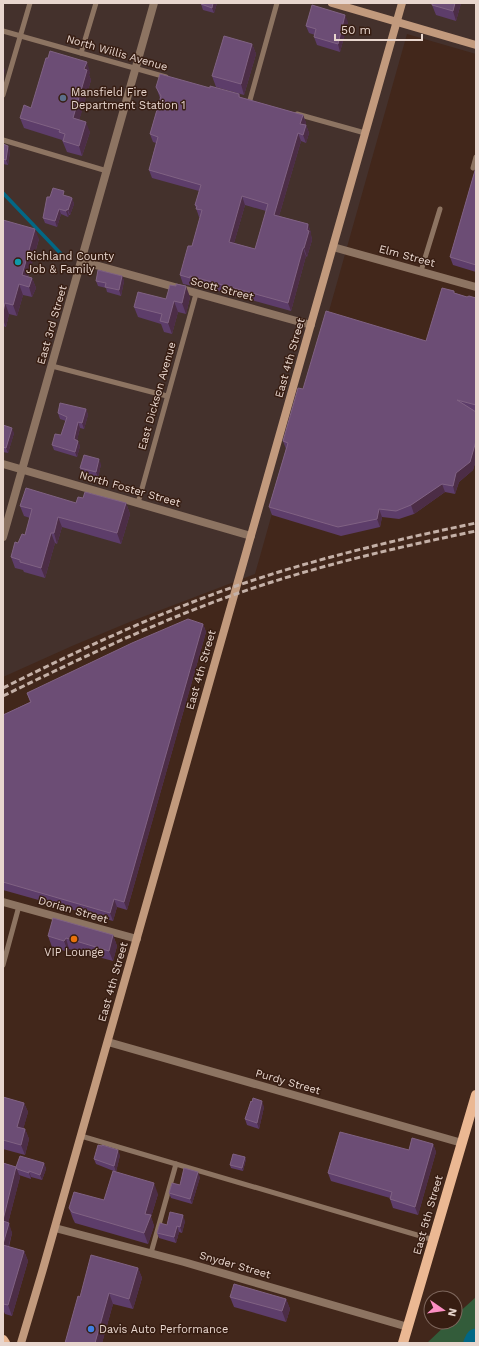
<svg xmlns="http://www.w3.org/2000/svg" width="479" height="1346" font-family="'Work Sans',sans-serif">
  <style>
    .commercial { fill: #44312c }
    .green { fill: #335c3a }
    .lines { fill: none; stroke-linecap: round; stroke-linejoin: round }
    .stream { stroke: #026785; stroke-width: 3.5 }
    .river { stroke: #026785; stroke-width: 21 }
    .service { stroke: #8d7462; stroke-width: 5 }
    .minor { stroke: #8d7462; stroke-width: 8 }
    .secondary { stroke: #c29a7d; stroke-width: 8 }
    .primary { stroke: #ebb893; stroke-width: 10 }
    .rail { stroke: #c4b0a7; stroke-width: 3; stroke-dasharray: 6 3; stroke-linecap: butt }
    .wall { fill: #5d3d6a; fill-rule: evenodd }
    .shaded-wall { fill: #4c2d46 }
    .building { fill: #6c4d75; stroke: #806283; fill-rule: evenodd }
    .service-dot { fill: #5c6f8a; stroke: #371d12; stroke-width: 1.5 }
    .culture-dot { fill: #0f9aa8; stroke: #371d12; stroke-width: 1.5 }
    .food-dot { fill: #e8710a; stroke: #371d12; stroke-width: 1.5 }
    .shop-dot { fill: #3f7fe0; stroke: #371d12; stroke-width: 1.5 }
    .labels { text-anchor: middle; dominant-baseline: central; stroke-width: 3; stroke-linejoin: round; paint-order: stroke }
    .street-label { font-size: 11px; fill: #e8d6ce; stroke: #371d12 }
    .poi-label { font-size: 11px; fill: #e8d6ce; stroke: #371d12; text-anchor: start }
  </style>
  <rect width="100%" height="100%" fill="#42271b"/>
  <polygon class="commercial" points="3,3 476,3 476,54 407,34 255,574 132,621 72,646 3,677"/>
  <polygon class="green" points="476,1297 476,1343 427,1343 449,1322 455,1322 455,1316"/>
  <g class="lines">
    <polyline class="stream" points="3,193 64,257"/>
    <polyline class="river" points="474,1343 476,1339"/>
    <g class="service">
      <polyline points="3,31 166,77"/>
      <polyline points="81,53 96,3"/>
      <polyline points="3,95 30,3"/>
      <polyline points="250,100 277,3"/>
      <polyline points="297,114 365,133"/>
      <polyline points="3,140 107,171"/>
      <polyline points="473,168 476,157"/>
      <polyline points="421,271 440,209"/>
      <polyline points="52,366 167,396"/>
      <polyline points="138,503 196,294"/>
      <polyline points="3,965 19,906"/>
      <polyline points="81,1136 434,1240"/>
      <polyline points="151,1253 176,1164"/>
    </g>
    <g class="minor">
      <polyline points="333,247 476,287"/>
      <polyline points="81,261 311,325"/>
      <polyline points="3,464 251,536"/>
      <polyline points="3,537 154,3"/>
      <polyline points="3,902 137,939"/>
      <polyline points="108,1042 462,1143"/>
      <polyline points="55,1228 184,1262 408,1327"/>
    </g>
    <g class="secondary">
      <polyline points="332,3 476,45"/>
      <polyline points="21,1343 43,1269 402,3"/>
    </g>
    <g class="primary">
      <polyline points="3,1340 5,1343"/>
      <polyline points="403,1343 476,1095"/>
    </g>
    <g class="rail">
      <path d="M3,688c76,-38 153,-74 233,-102 78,-27 159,-46 240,-63"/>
      <path d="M3,696c76,-37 151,-73 230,-101 79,-28 161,-47 243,-64"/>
    </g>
  </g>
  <g class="wall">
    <polygon points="202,3 217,3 214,13 203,10 201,4"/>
    <polygon points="461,3 456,21 436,15 432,5"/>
    <polygon points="348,22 340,52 317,45 314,37 315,35 309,33 306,26"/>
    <polygon points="252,44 256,54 244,95 216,87 212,76"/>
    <polygon points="90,72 89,75 91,80 79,120 90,132 82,156 67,152 62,140 24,128 20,118 31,108"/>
    <path d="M156,87l54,1 29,6 1,3 63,18 3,8 -1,2h1l3,8 -3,10 -5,-2 -22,75 29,8 3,9v2l1,5 -5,17 -1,-1 -15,55 -98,-27v2l-10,-2 -3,-9 12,-29 8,-29h-1l-4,-12 4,-14 -47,-13 -3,-8 7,-27 -3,-1 -3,-8 10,-36zM245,205l21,6 -11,38 -21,-6z"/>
    <polygon points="3,144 10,151 8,165 3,164"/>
    <polygon points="476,167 476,272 453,265 450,257"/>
    <polygon points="66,196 72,198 74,204 70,215 69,215 68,217 61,214 57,227 45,223 43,218 50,197"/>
    <polygon points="3,220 39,239 28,277 32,278 36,288 32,297 23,295 17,316 9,314 6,327 3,326"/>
    <polygon points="122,276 124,281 121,296 107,292 106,288 98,286 96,281"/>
    <polygon points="455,293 467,297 476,298 476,460 473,470 459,482 455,494 445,492 414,514 399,519 382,517 380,527 341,536 272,515 269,507 286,449 283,441 303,389 426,341"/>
    <polygon points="190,297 186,314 178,312 172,334 164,332 161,324 138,317 134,307 166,299"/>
    <polygon points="86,409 88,415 84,429 80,428 77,440 80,446 77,457 54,450 52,445 61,435 66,421 60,419 58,413"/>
    <polygon points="3,425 14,433 8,453 3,452"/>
    <polygon points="101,464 98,478 82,474 80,468"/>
    <polygon points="83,498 126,503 130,514 121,544 62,527 57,544 55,543 45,578 24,572 23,570 15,568 11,557 18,543 25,535 30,518 24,516 20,506 76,503"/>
    <polygon points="203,624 206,632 127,910 117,907 113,921 3,890 3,715 30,702 27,693"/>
    <polygon points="113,935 117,946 113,961 69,949 68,952 52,947 48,936"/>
    <polygon points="3,1097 24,1103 28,1112 23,1129 25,1129 29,1139 25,1155 3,1149"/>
    <polygon points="264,1107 259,1129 247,1125 245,1119"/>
    <polygon points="433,1144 436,1152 418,1215 393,1208 390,1199 390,1198 331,1181 328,1173"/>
    <polygon points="120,1155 116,1172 96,1164 94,1159"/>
    <polygon points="246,1159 243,1171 231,1168 230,1165"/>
    <polygon points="3,1163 16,1167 44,1163 46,1169 42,1180 31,1177 31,1179 19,1175 20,1177 8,1223 12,1233 9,1247 24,1251 28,1261 12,1316 5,1314 3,1310"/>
    <polygon points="200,1177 192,1204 171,1198 169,1193 180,1185"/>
    <polygon points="158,1194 151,1217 154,1226 148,1244 75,1223 73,1219 69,1208 104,1200"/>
    <polygon points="185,1221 182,1233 179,1232 176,1243 159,1238 157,1233"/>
    <polygon points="138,1268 142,1278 133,1309 113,1304 102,1343 65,1343 80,1297"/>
    <polygon points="230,1297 286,1299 290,1309 286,1322 234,1307"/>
  </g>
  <g class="shaded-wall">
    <polygon points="213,3 217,3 214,13 212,8"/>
    <polygon points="455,3 461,3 456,21 453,11"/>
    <polygon points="345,15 348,22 340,52 338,44"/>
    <polygon points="252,44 256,54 244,95 241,84"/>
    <polygon points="87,62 90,72 89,75 91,80 77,128 73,118"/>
    <polygon points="3,65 5,70 3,78"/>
    <polygon points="303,115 306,123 303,132 300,124"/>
    <polygon points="86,122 90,132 82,156 79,146"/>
    <polygon points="306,125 309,133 306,143 303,135"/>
    <polygon points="298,133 301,141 277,223 274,215"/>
    <polygon points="8,146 10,151 8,165 6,160"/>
    <polygon points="242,196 245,205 232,250 229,242"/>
    <polygon points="72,198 74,204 70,215 68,210"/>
    <polygon points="59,209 61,214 57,227 55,221"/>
    <polygon points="67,209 69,215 68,217 66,211"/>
    <polygon points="308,224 311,233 311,235 312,240 307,257 304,248"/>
    <polygon points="35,229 39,239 25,285 22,275"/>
    <polygon points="303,248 306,256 291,311 288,303"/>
    <polygon points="122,276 124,281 121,296 119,290"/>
    <polygon points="32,278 36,288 32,297 29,287"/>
    <polygon points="19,284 23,295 17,316 13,305"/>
    <polygon points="186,286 190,297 186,314 182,303"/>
    <polygon points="174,301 178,312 172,334 168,323"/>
    <polygon points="5,303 9,314 6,327 3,320 3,312"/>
    <polygon points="86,409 88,415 84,429 82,423"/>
    <polygon points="78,422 80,428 76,445 74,439"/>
    <polygon points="12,428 14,433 8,453 6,448"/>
    <polygon points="78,441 80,446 77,457 75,452"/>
    <polygon points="476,441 476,460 473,470 459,482 455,494 453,486 456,473"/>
    <polygon points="99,459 101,464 98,478 96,472"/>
    <polygon points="442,484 445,492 414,514 411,505"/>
    <polygon points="126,503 130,514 121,544 117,533"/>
    <polygon points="379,509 382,517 380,527 377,519"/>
    <polygon points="58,517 62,527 57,544 54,533"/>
    <polygon points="51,533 55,543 45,578 41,568"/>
    <polygon points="203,624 206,632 127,910 124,902"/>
    <polygon points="114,899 117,907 113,921 110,913"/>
    <polygon points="113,935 117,946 113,961 109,951"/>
    <polygon points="66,938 69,949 68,952 64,941"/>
    <polygon points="262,1101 264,1107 259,1129 257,1123"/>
    <polygon points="24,1103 28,1112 21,1137 17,1127"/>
    <polygon points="25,1129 29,1139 25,1155 21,1145"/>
    <polygon points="433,1144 436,1152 418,1215 415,1207"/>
    <polygon points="118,1150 120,1155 116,1172 114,1166"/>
    <polygon points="245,1157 246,1159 243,1171 242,1168"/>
    <polygon points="44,1163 46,1169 42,1180 40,1175"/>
    <polygon points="16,1167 20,1177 6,1231 3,1222 3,1220"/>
    <polygon points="29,1171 31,1177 31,1179 29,1173"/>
    <polygon points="198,1172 200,1177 192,1204 190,1199"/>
    <polygon points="154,1183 158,1194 151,1217 154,1226 148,1244 144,1233 145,1214"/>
    <polygon points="183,1215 185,1221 182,1233 180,1227"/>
    <polygon points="9,1223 12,1233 6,1255 3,1246 3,1244"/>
    <polygon points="177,1226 179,1232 176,1243 174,1237"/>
    <polygon points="24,1251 28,1261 12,1316 8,1305"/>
    <polygon points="138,1268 142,1278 133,1309 129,1299"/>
    <polygon points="109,1293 113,1304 102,1343 95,1343"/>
    <polygon points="286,1299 290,1309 286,1322 282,1311"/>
  </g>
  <g class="building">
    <polygon points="202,3 213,3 212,8 201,4"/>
    <polygon points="432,3 455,3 453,11 432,5"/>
    <polygon points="312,5 345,15 338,44 314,37 316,29 306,26"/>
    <polygon points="224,36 252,44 241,84 212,76"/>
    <polygon points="50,51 87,62 84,69 87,70 73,118 86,122 79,146 63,141 65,134 59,132 60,130 20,118 24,105 31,108 46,58 48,58"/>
    <path d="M160,74l50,14v-2l29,8v3l64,18 -3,9 6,1 -3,10 -5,-2 -24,82 34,9 -1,6 2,1 -5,17h-1l-15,55 -98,-27v2l-10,-3 8,-29h4l10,-36 -6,-1 1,-3 -2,-1 6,-20 -52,-15 9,-33 -8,-3 11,-38 -5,-9zM242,196l26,8 -13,45 -26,-7z"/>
    <polygon points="3,144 8,146 6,160 3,159"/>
    <polygon points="476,167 476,265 450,257"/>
    <polygon points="53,188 64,191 63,195 70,197 72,198 68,210 67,209 66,211 59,209 55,221 43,218 47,197 50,197"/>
    <polygon points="3,220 35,229 22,275 32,278 29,287 19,284 13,305 5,303 3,312"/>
    <polygon points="98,270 122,276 119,290 105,287 106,283 96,281"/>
    <polygon points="176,284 186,286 182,303 174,301 168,323 160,321 162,314 134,307 138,292 166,299 170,285 176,286"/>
    <polygon points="442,288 454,291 454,293 467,297 469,296 476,298 476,405 457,400 476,412 476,441 470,462 456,473 453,486 442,484 411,505 396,511 379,509 377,519 338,527 269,507 288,443 283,441 298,388 303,389 326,311 426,341"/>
    <polygon points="60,403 86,409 82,423 78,422 74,439 78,441 75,452 52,445 55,434 61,435 67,417 58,413"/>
    <polygon points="3,425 12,428 6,448 3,447"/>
    <polygon points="84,455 99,459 96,472 80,468"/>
    <polygon points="26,488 76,503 78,497 83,498 85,492 126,503 117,533 58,517 54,533 51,533 41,568 20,562 20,560 11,557 15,542 18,543 22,534 25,535 32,509 20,506"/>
    <polygon points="188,619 203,624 124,902 114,899 110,913 3,882 3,715 31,702 27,693 132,643"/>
    <polygon points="53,918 113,935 109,951 66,938 64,941 48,936"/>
    <polygon points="3,1097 24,1103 17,1127 25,1129 21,1145 3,1140"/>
    <polygon points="253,1098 262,1101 257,1123 245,1119 251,1101 252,1102"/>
    <polygon points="340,1132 409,1150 412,1138 433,1144 415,1207 390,1199 392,1192 328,1173"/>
    <polygon points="98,1145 102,1146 102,1145 118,1150 114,1166 94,1159"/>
    <polygon points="233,1154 245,1157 242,1168 230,1165"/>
    <polygon points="20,1156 44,1163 40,1175 29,1171 29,1173 17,1169 16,1167"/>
    <polygon points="3,1163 16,1167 3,1220"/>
    <polygon points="184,1168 198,1172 190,1199 169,1193 172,1183 180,1185"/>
    <polygon points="113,1171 154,1183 145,1214 151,1215 144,1233 72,1212 69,1208 74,1192 104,1200"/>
    <polygon points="170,1212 183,1215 180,1227 177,1226 174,1237 157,1233 160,1223 167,1225"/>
    <polygon points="3,1221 9,1223 3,1244"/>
    <polygon points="3,1245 24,1251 8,1305 3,1304"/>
    <polygon points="91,1255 138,1268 129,1299 109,1293 95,1343 65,1343 78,1296 80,1297"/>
    <polygon points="234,1284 286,1299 282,1311 230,1297"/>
  </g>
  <circle class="service-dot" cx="63" cy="98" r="4"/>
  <circle class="culture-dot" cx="18" cy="262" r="4"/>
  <circle class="food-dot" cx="74" cy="939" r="4"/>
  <circle class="shop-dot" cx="91" cy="1329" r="4"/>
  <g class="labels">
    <g class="street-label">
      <text transform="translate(117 53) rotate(16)">North Willis Avenue</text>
      <text transform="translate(407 256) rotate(15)">Elm Street</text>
      <text transform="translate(222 289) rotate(15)">Scott Street</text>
      <text transform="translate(52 325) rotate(-74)">East 3rd Street</text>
      <text transform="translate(290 358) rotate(-74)">East 4th Street</text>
      <text transform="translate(157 396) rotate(-74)">East Dickson Avenue</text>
      <text transform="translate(130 489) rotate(16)">North Foster Street</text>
      <text transform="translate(201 670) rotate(-74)">East 4th Street</text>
      <text transform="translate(73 910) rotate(16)">Dorian Street</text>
      <text transform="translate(113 982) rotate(-74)">East 4th Street</text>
      <text transform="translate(288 1082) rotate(16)">Purdy Street</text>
      <text transform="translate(428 1215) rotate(-74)">East 5th Street</text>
      <text transform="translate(235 1265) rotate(16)">Snyder Street</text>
    </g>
    <g class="poi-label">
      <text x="71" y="92">Mansfield Fire<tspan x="71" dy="13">Department Station 1</tspan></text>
      <text x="26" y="256">Richland County<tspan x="26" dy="13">Job &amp; Family</tspan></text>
      <text x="74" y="952" text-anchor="middle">VIP Lounge</text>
      <text x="99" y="1329">Davis Auto Performance</text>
    </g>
  </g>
  <rect width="479" height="1346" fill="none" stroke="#e8d6ce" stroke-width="8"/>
  <g transform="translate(443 1310) rotate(103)"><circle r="19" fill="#371d12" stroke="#7e675d"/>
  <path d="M0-3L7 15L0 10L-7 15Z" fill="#fc8fc3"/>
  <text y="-6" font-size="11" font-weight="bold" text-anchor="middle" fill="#e8d6ce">N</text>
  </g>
  <path d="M335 34v6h87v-6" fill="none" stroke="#e8d6ce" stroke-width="2"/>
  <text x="341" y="34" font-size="12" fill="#e8d6ce" stroke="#371d12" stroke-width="3" paint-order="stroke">50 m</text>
</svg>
